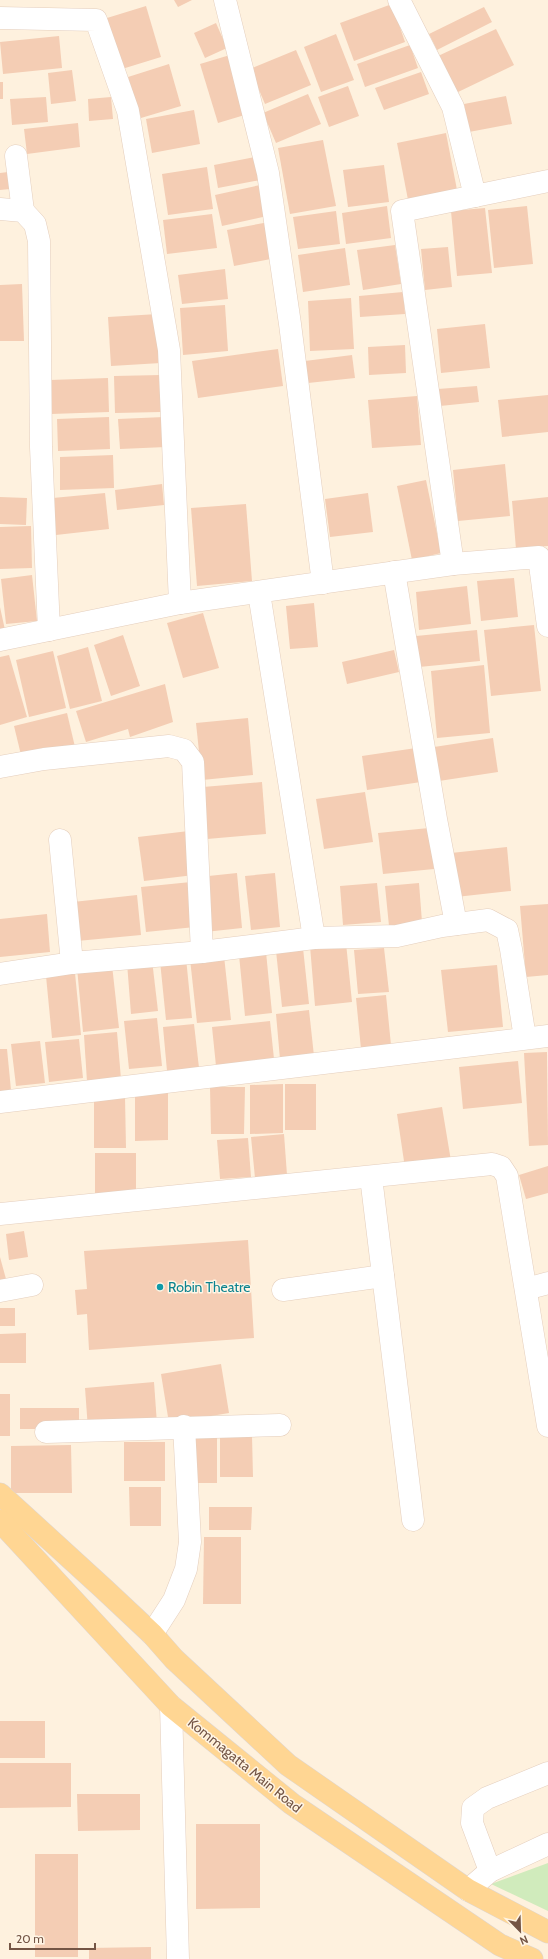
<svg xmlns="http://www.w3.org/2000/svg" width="548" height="1959" font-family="Cabin,sans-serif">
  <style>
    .green { fill: #d0ebbc }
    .building { fill: #f4cdb4 }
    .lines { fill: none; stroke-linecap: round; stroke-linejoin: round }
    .minor-casing { stroke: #e4cebd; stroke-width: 23 }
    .major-casing { stroke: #ded6d2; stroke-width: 23 }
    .minor { stroke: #fff; stroke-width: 22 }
    .major { stroke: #ffd693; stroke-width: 22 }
    .culture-dot { fill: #0f9aa8; stroke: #fff5e5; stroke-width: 1.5 }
    .labels { text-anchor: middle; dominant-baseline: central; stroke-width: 3; stroke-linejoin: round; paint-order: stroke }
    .culture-label { font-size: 14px; fill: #0d838f; stroke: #fff5e5; text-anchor: start }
    .street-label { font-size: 14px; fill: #745545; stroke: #fff5e5 }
  </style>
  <rect width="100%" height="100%" fill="#fef1de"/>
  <polygon class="green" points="548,1863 548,1911 491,1884"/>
  <g class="building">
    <polygon points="174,0 192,0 178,7"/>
    <polygon points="392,4 405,42 354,61 340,23"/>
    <polygon points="146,6 161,57 122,69 107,18"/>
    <polygon points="484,7 492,22 437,50 429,34"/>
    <polygon points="216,23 227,48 205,58 194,33"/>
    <polygon points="496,29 514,65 456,93 438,56"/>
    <polygon points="336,34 354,80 321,92 304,47"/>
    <polygon points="59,36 62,68 3,74 0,42"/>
    <polygon points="410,45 418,68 365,87 357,64"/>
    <polygon points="296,50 311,85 265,104 250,69"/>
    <polygon points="230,55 248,114 218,123 200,64"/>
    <polygon points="169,64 181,106 141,118 128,77"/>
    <polygon points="72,70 76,101 51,104 48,73"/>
    <polygon points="421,72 429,94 384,110 375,88"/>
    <rect x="0" y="82" width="3" height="17"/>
    <polygon points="348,86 359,116 329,127 318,97"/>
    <polygon points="308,94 321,124 276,143 263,113"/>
    <polygon points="506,96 512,124 469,132 464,104"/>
    <polygon points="46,97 48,122 12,125 10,99"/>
    <polygon points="111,97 113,119 89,121 88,99"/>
    <polygon points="194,110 200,144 152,153 146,119"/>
    <polygon points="78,123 80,147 27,154 24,129"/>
    <polygon points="446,133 458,195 409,205 397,143"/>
    <polygon points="323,140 336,206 290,214 278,148"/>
    <polygon points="255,157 260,180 218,188 214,165"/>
    <polygon points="384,165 389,202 348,207 343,170"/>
    <polygon points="207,167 213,209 168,215 162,174"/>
    <polygon points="8,172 10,189 0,190 0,173"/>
    <polygon points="260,185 267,216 222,226 215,195"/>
    <polygon points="387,206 391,238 346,244 342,213"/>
    <polygon points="527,206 533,264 494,268 488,210"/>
    <polygon points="485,208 492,273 457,276 451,211"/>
    <polygon points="336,211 340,244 298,249 293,217"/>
    <polygon points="212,214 217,248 167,254 163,220"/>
    <polygon points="269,222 276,258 234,266 227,230"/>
    <polygon points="395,245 401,284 363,290 357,250"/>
    <polygon points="448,247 452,287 425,290 421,249"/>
    <polygon points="345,248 350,285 303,292 298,255"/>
    <polygon points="225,269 228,299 182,304 178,275"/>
    <polygon points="22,284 24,341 0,341 0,285"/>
    <polygon points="403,292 405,314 360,317 359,296"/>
    <polygon points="351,298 354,349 310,351 308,301"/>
    <polygon points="225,305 228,351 183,355 180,308"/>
    <polygon points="158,314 161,363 111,366 108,317"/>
    <polygon points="485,324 490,368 441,373 437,329"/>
    <polygon points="405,345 406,373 369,375 368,347"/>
    <polygon points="278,349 283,386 198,398 192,361"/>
    <polygon points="352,355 355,378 308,383 305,361"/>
    <polygon points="161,375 161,412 115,413 114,376"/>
    <polygon points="108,378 109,412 51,414 50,380"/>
    <polygon points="477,386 479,402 440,406 438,389"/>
    <polygon points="548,395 548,432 502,437 498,400"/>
    <polygon points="417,396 421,445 372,448 368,400"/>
    <polygon points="109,417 110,449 58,451 57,419"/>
    <polygon points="164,417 166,447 120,449 118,419"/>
    <polygon points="113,455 114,488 60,490 60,457"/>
    <polygon points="505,464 510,516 458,521 453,470"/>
    <polygon points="426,480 441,553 412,560 397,486"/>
    <polygon points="162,484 164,505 117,510 115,490"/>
    <polygon points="105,493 109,529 56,535 53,498"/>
    <polygon points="368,493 373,532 330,537 325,499"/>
    <polygon points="0,497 27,498 26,525 0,524"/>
    <polygon points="548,497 548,546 516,549 512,501"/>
    <polygon points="246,504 252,581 197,586 191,508"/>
    <polygon points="31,526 32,568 0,569 0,527"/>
    <polygon points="32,575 37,621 6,624 1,579"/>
    <polygon points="514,578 518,617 481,621 477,581"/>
    <polygon points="467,586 471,624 419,630 416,592"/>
    <polygon points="314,603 318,647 290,649 286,606"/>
    <polygon points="0,607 5,630 0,631"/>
    <polygon points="203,613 219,668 183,678 167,623"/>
    <polygon points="534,625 541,691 491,696 484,630"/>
    <polygon points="477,630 480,661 419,667 416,636"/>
    <polygon points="123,635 140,686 111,696 94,645"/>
    <polygon points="88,647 102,701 70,709 57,656"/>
    <polygon points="394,650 399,672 347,684 342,662"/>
    <polygon points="53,651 66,708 29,717 16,660"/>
    <polygon points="9,655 27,717 0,725 0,657"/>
    <polygon points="484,665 490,733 437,738 431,671"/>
    <polygon points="165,684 173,722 130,737 128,729 86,742 76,711"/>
    <polygon points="67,713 75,747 22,759 14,726"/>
    <polygon points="248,718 253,775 202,780 196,723"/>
    <polygon points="493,738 498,772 439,781 434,747"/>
    <polygon points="416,748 421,782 367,790 362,756"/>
    <polygon points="262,782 266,834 207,839 203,787"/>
    <polygon points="365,792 373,842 324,849 316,799"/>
    <polygon points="429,828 434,869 383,874 378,833"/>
    <polygon points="189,831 194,875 144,881 138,837"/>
    <polygon points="507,847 511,891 456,897 451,853"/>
    <polygon points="237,873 242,928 205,932 199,877"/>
    <polygon points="275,873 280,927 251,930 245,876"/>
    <polygon points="191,882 195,927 146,932 141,887"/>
    <polygon points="377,883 381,922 343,925 340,886"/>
    <polygon points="419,883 422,922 389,926 385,886"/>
    <polygon points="137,895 141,935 77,941 73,902"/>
    <polygon points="548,904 548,975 526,977 520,906"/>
    <polygon points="47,914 50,952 0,957 0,919"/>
    <polygon points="346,943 352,1002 315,1006 310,946"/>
    <polygon points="303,948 309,1004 282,1007 276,951"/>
    <polygon points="384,948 389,992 358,994 354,950"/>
    <polygon points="266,952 272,1013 245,1016 239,955"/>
    <polygon points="224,956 231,1020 197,1023 190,959"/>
    <polygon points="186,958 192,1018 166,1020 160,961"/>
    <polygon points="152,960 158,1011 131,1014 127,963"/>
    <polygon points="112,965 119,1028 83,1032 77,968"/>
    <polygon points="497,965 503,1027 448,1032 441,970"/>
    <polygon points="75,973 81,1035 52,1038 46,976"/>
    <polygon points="386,995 391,1045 361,1049 356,998"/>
    <polygon points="309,1010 314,1056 280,1059 276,1014"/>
    <polygon points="157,1018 162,1066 129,1069 124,1021"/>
    <polygon points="270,1021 274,1059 216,1066 212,1027"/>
    <polygon points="194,1024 199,1068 167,1071 163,1027"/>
    <polygon points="117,1032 121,1079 87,1082 84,1035"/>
    <polygon points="79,1039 83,1078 49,1082 45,1042"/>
    <polygon points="40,1041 45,1083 16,1086 11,1044"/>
    <polygon points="0,1049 7,1049 11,1090 0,1092"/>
    <polygon points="547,1052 548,1145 529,1146 524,1053"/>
    <polygon points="518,1061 522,1103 463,1109 459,1067"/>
    <polygon points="283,1084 283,1133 250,1134 250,1085"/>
    <rect x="285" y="1084" width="31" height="46"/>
    <polygon points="210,1087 245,1087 244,1134 211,1134"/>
    <polygon points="135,1092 168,1092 168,1140 135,1141"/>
    <polygon points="94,1097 125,1097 126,1148 94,1148"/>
    <polygon points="442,1107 451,1161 405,1168 397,1114"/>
    <polygon points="284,1134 287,1175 255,1178 251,1137"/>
    <polygon points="248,1138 251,1177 220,1179 217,1140"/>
    <polygon points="95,1153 136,1153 136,1200 95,1201"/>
    <polygon points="548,1166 548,1193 526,1199 519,1175"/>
    <polygon points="24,1231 28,1257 9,1260 6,1234"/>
    <polygon points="248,1240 254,1338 89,1350 87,1314 77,1315 75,1290 87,1289 84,1251"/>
    <polygon points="0,1257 6,1279 0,1281"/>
    <rect x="0" y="1308" width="15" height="18"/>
    <polygon points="26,1333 26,1363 0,1363 0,1334"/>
    <polygon points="221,1364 229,1413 169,1423 161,1374"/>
    <polygon points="154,1382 157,1424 88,1429 85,1388"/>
    <rect x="0" y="1394" width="10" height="42"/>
    <rect x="20" y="1408" width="59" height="21"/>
    <rect x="193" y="1434" width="24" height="49"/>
    <polygon points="220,1436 252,1436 253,1477 220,1477"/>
    <rect x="124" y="1442" width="41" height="39"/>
    <polygon points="71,1445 72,1493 11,1493 11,1446"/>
    <polygon points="129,1487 161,1487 161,1526 130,1526"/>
    <polygon points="209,1507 252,1507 251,1530 209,1530"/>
    <polygon points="204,1537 241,1537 241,1604 203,1604"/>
    <rect x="0" y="1721" width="45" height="37"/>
    <polygon points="0,1763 71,1763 71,1807 0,1808"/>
    <polygon points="77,1794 140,1794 140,1830 78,1831"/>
    <polygon points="196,1824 260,1824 260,1908 196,1909"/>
    <rect x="35" y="1854" width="43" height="103"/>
    <polygon points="151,1947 151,1959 89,1959 89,1948"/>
  </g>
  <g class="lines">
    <defs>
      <g id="minor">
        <polyline points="225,0 268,173 290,324 323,583"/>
        <polyline points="399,0 453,107 475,196 402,211 453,564"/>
        <polyline points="0,18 96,20 128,111 169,350 180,603"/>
        <polyline points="16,156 23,211"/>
        <polyline points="475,196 548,181"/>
        <polyline points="0,209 23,211 35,224 39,241 41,447 49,630"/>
        <polyline points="394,572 436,819 456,924"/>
        <polyline points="0,640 180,603 453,564 539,557 548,626"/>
        <polyline points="0,767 44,759 169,746 184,750 193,762 202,952"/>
        <polyline points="60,840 72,963"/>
        <polyline points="314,938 397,936 442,926 488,920 507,930 511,949 525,1038"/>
        <polyline points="0,974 72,963 202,952 314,938 259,593"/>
        <polyline points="0,1102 548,1036"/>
        <polyline points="371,1177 413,1520"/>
        <polyline points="0,1214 492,1164 501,1167 507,1176 548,1426"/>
        <polyline points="526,1289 548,1283"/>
        <polyline points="283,1290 383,1276"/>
        <polyline points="0,1291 32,1285"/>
        <polyline points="46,1432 280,1425"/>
        <polyline points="152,1634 174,1600 186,1569 190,1542 184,1426"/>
        <polyline points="171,1706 178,1959"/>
        <polyline points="490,1871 472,1823 473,1808 487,1798 548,1773"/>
        <polyline points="468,1890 490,1871 548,1844"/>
      </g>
      <g id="major">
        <polyline points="0,1494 104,1589 152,1634 174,1659 288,1765 468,1890 548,1932"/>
        <polyline points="0,1521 171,1706 292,1804 500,1945 532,1959"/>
      </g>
    </defs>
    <use href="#minor" class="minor-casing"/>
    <use href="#major" class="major-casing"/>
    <use href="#minor" class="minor"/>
    <use href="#major" class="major"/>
  </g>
  <circle class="culture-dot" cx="160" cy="1287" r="4"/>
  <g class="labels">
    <g class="culture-label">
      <text x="168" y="1287">Robin Theatre</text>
    </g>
    <g class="street-label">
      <text transform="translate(245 1765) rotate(39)">Kommagatta Main Road</text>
    </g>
  </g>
  <g transform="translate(520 1931) rotate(157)" stroke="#fff5e5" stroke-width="3" paint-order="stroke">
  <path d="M0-3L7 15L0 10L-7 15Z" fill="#745545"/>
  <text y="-6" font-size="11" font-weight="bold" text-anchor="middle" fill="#745545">N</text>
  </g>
  <path d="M10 1943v6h85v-6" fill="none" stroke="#745545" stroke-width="2"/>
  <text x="16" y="1943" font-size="12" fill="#745545" stroke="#fff5e5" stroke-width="3" paint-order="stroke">20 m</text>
</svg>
